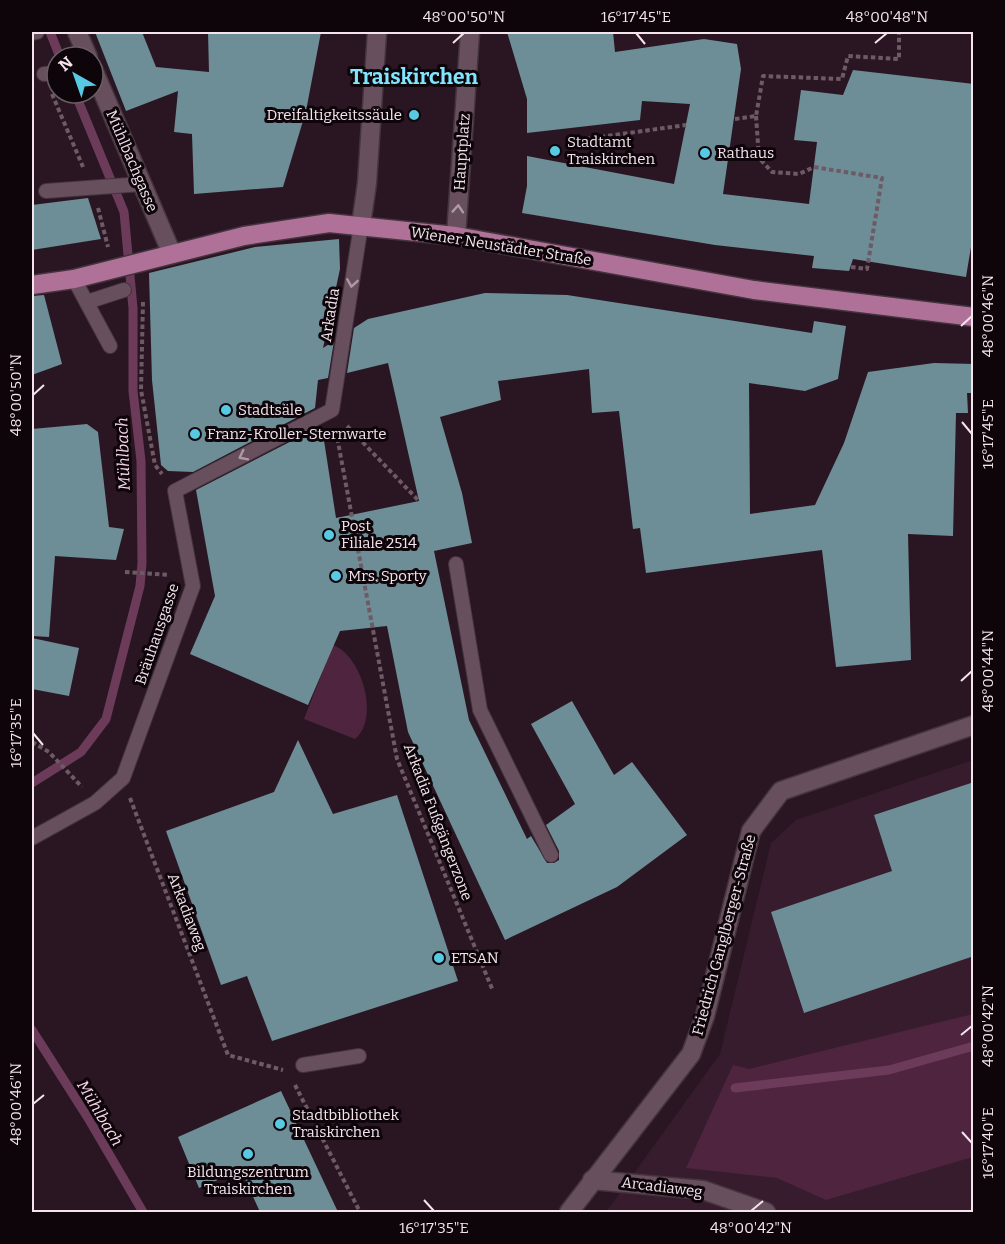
<svg xmlns="http://www.w3.org/2000/svg" width="1005" height="1244" font-family="Bitter,serif">
  <style>
    .built { fill: #361c2d }
    .green { fill: #4e243f }
    .lines { fill: none; stroke-linecap: round; stroke-linejoin: round }
    .stream { stroke: #6c3b5a; stroke-width: 9 }
    .building { fill: #6d8e96 }
    .service-casing { stroke: #44343e; stroke-width: 16 }
    .minor-casing { stroke: #44343e; stroke-width: 21 }
    .primary-casing { stroke: #44343e; stroke-width: 21 }
    .path { stroke: #6d5a65; stroke-width: 4; stroke-dasharray: 4.5 3; stroke-linecap: butt }
    .service { stroke: #674f5d; stroke-width: 14 }
    .minor { stroke: #674f5d; stroke-width: 18 }
    .primary { stroke: #af7197; stroke-width: 18 }
    .oneway { stroke: #ae9aa5 }
    .ticks { fill: none; stroke: #f4e5ed; stroke-width: 2 }
    .poi-dot { fill: #58c9e3; stroke: #0d0509; stroke-width: 2 }
    .labels { text-anchor: middle; dominant-baseline: central; stroke-width: 6; stroke-linejoin: round; paint-order: stroke }
    .poi-label { font-size: 15px; fill: #f4e5ed; stroke: #0d0509; text-anchor: start }
    .street-label { font-size: 15px; fill: #f4e5ed; stroke: #0d0509 }
    .water-label { font-size: 16px; font-style: italic; fill: #f9d8eb; stroke: #0d0509 }
    .district-label { font-size: 21px; font-weight: bold; fill: #81e5fe; stroke: #0d0509 }
    .neatline { fill: none; stroke: #f4e5ed; stroke-width: 2 }
    .ticks-label { font-size: 15px; text-anchor: middle; fill: #f4e5ed }
  </style>
  <rect width="100%" height="100%" fill="#2a1622"/>
  <polygon class="built" points="973,760 973,1212 606,1212 720,1054 771,843 796,820"/>
  <g class="green">
    <path d="M333,645c29,11 47,73 22,94l-51,-20z"/>
    <polygon points="973,1014 973,1157 826,1200 777,1178 686,1168 733,1065 749,1069"/>
  </g>
  <g class="lines">
    <g class="stream">
      <polyline points="50,32 60,57"/>
      <polyline points="32,783 81,752 106,719 140,586 142,563 141,461 133,391 133,308 124,212 75,93"/>
      <polyline points="32,1030 88,1118 143,1212"/>
      <polyline points="735,1088 889,1070 974,1046"/>
    </g>
  </g>
  <g class="building">
    <polygon points="95,32 142,32 156,67 209,72 208,32 321,32 306,111 283,187 194,194 192,134 174,132 178,91 126,111"/>
    <polygon points="507,32 613,32 615,52 704,39 737,44 741,69 723,194 809,204 817,142 794,140 801,90 843,95 853,70 974,84 974,229 966,277 853,259 849,271 812,268 814,256 715,245 522,213 527,186 527,156 674,184 690,104 642,101 640,120 527,133 527,99"/>
    <polygon points="88,198 101,239 32,250 32,205"/>
    <polygon points="339,239 340,269 323,348 334,341 328,378 318,380 315,408 193,472 168,471 161,465 152,380 149,273 255,247"/>
    <polygon points="485,293 567,295 812,333 814,321 846,326 838,379 805,391 749,383 750,514 815,505 844,443 868,372 934,363 974,364 974,393 967,393 968,413 956,413 953,536 908,534 911,660 836,667 822,550 646,573 640,528 633,529 619,411 592,413 589,369 498,381 501,400 440,417 462,493 472,543 434,551 469,720 527,839 531,836 547,863 554,863 559,860 559,851 546,825 575,804 531,724 572,701 614,775 632,762 687,835 617,887 505,940 408,732 387,626 340,631 308,705 190,654 215,596 196,490 313,430 313,440 323,434 336,518 419,501 388,363 347,373 354,328 368,319"/>
    <polygon points="44,295 62,364 32,375 32,296"/>
    <polygon points="87,424 98,432 109,527 124,529 116,560 55,556 49,637 32,636 32,429"/>
    <polygon points="32,638 79,648 69,696 32,689"/>
    <polygon points="298,740 333,814 397,795 458,981 272,1041 247,976 221,985 166,831 274,792"/>
    <polygon points="974,782 974,956 804,1013 771,912 892,871 874,815"/>
    <polygon points="281,1091 338,1212 260,1212 241,1170 199,1188 178,1137"/>
  </g>
  <g class="lines">
    <defs>
      <g id="service">
        <polyline points="32,33 37,32"/>
        <polyline points="44,74 57,73"/>
        <polyline points="46,191 142,184"/>
        <polyline points="74,279 110,346"/>
        <polyline points="87,302 124,290"/>
        <polyline points="456,564 480,710 551,855"/>
        <polyline points="32,838 95,803 123,778 193,586 175,491 332,410 361,225"/>
        <polyline points="303,1065 359,1056"/>
      </g>
      <g id="minor">
        <polyline points="77,32 88,57"/>
        <polyline points="93,69 172,254"/>
        <polyline points="361,225 367,183 377,32"/>
        <polyline points="456,236 470,32"/>
        <polyline points="592,1180 703,1190 766,1212"/>
        <polyline points="569,1212 691,1054 705,1016 751,831 781,791 974,725"/>
      </g>
      <polyline id="primary" points="32,285 74,279 244,236 329,223 456,236 754,290 974,317"/>
    </defs>
    <use href="#service" class="service-casing"/>
    <use href="#minor" class="minor-casing"/>
    <use href="#primary" class="primary-casing"/>
    <g class="path">
      <polyline points="52,94 83,167"/>
      <polyline points="756,116 759,158 772,172 799,174 814,167 882,178 867,269 851,267"/>
      <polyline points="735,119 756,116 763,76 842,79 848,56 899,59 899,32"/>
      <polyline points="571,141 686,125"/>
      <polyline points="98,208 108,247"/>
      <polyline points="143,302 141,390 155,465 162,474"/>
      <polyline points="347,426 419,501"/>
      <polyline points="336,431 397,759 493,991"/>
      <polyline points="125,572 169,575"/>
      <polyline points="32,742 49,752 82,787"/>
      <polyline points="130,798 228,1055 283,1070"/>
      <polyline points="295,1085 360,1212"/>
    </g>
    <use href="#service" class="service"/>
    <use href="#minor" class="minor"/>
    <use href="#primary" class="primary"/>
  </g>
  <defs><path id="oneway-chevron" d="M-2-3.5L2.5 0L-2 3.5" fill="none" stroke-width="1.6" stroke-linecap="round" stroke-linejoin="round" transform="scale(1.5)"/></defs>
  <g class="oneway">
    <use href="#oneway-chevron" transform="translate(458 209) rotate(-86)"/>
    <use href="#oneway-chevron" transform="translate(352 283) rotate(99)"/>
    <use href="#oneway-chevron" transform="translate(243 456) rotate(153)"/>
  </g>
  <path class="ticks" d="M636,33l9,11M453,43l11,-10M875,43l12,-10M961,326l11,-10M33,395l11,-10M962,422l10,12M961,681l11,-10M33,733l10,12M961,1035l11,-9M33,1104l11,-9M962,1132l10,11M424,1200l10,11M751,1211l12,-10"/>
  <g class="poi-dot">
    <circle cx="414" cy="115" r="6"/>
    <circle cx="555" cy="151" r="6"/>
    <circle cx="705" cy="153" r="6"/>
    <circle cx="226" cy="410" r="6"/>
    <circle cx="195" cy="434" r="6"/>
    <circle cx="329" cy="535" r="6"/>
    <circle cx="336" cy="576" r="6"/>
    <circle cx="439" cy="958" r="6"/>
    <circle cx="280" cy="1124" r="6"/>
    <circle cx="248" cy="1154" r="6"/>
  </g>
  <g class="labels">
    <g class="poi-label">
      <text x="402" y="115" text-anchor="end">Dreifaltigkeitssäule</text>
      <text x="567" y="142">Stadtamt<tspan x="567" dy="17">Traiskirchen</tspan></text>
      <text x="717" y="153">Rathaus</text>
      <text x="238" y="410">Stadtsäle</text>
      <text x="207" y="434">Franz-Kroller-Sternwarte</text>
      <text x="341" y="526">Post<tspan x="341" dy="17">Filiale 2514</tspan></text>
      <text x="348" y="576">Mrs. Sporty</text>
      <text x="451" y="958">ETSAN</text>
      <text x="292" y="1115">Stadtbibliothek<tspan x="292" dy="17">Traiskirchen</tspan></text>
      <text x="248" y="1172" text-anchor="middle">Bildungszentrum<tspan x="248" dy="17">Traiskirchen</tspan></text>
    </g>
    <g class="street-label">
      <text transform="translate(462 152) rotate(-86)">Hauptplatz</text>
      <text transform="translate(132 161) rotate(67)">Mühlbachgasse</text>
      <text transform="translate(501 246) rotate(9)">Wiener Neustädter Straße</text>
      <text transform="translate(330 315) rotate(-81)">Arkadia</text>
      <text transform="translate(157 634) rotate(-71)">Bräuhausgasse</text>
      <text transform="translate(438 822) rotate(69)">Arkadia Fußgängerzone</text>
      <text transform="translate(187 912) rotate(69)">Arkadiaweg</text>
      <text transform="translate(724 935) rotate(-75)">Friedrich Ganglberger-Straße</text>
      <text transform="translate(662 1187) rotate(7)">Arcadiaweg</text>
    </g>
    <g class="water-label">
      <text transform="translate(123 454) rotate(-92)">Mühlbach</text>
      <text transform="translate(100 1113) rotate(59)">Mühlbach</text>
    </g>
    <g class="district-label">
      <text x="414" y="77">Traiskirchen</text>
    </g>
  </g>
  <rect width="1005" height="1244" fill="none" stroke="#0d0509" stroke-width="66"/>
  <g transform="translate(75 75) rotate(320)"><circle r="28" fill="#0d0509" stroke="#695f64" stroke-width="1.5"/>
  <path d="M0-4.5L10 22L0 15L-10 22Z" fill="#58c9e3"/>
  <text y="-9" font-size="16" font-weight="bold" text-anchor="middle" fill="#f4e5ed">N</text>
  </g>
  <rect x="33" y="33" width="939" height="1178" class="neatline"/>
  <g class="ticks-label">
    <text x="464" y="22">48°00'50"N</text>
    <text x="636" y="22">16°17'45"E</text>
    <text x="887" y="22">48°00'48"N</text>
    <text transform="translate(988 316) rotate(-90)" y="5">48°00'46"N</text>
    <text transform="translate(16 395) rotate(-90)" y="5">48°00'50"N</text>
    <text transform="translate(988 434) rotate(-90)" y="5">16°17'45"E</text>
    <text transform="translate(988 671) rotate(-90)" y="5">48°00'44"N</text>
    <text transform="translate(16 733) rotate(-90)" y="5">16°17'35"E</text>
    <text transform="translate(988 1026) rotate(-90)" y="5">48°00'42"N</text>
    <text transform="translate(16 1104) rotate(-90)" y="5">48°00'46"N</text>
    <text transform="translate(988 1143) rotate(-90)" y="5">16°17'40"E</text>
    <text x="434" y="1233">16°17'35"E</text>
    <text x="751" y="1233">48°00'42"N</text>
  </g>
</svg>
